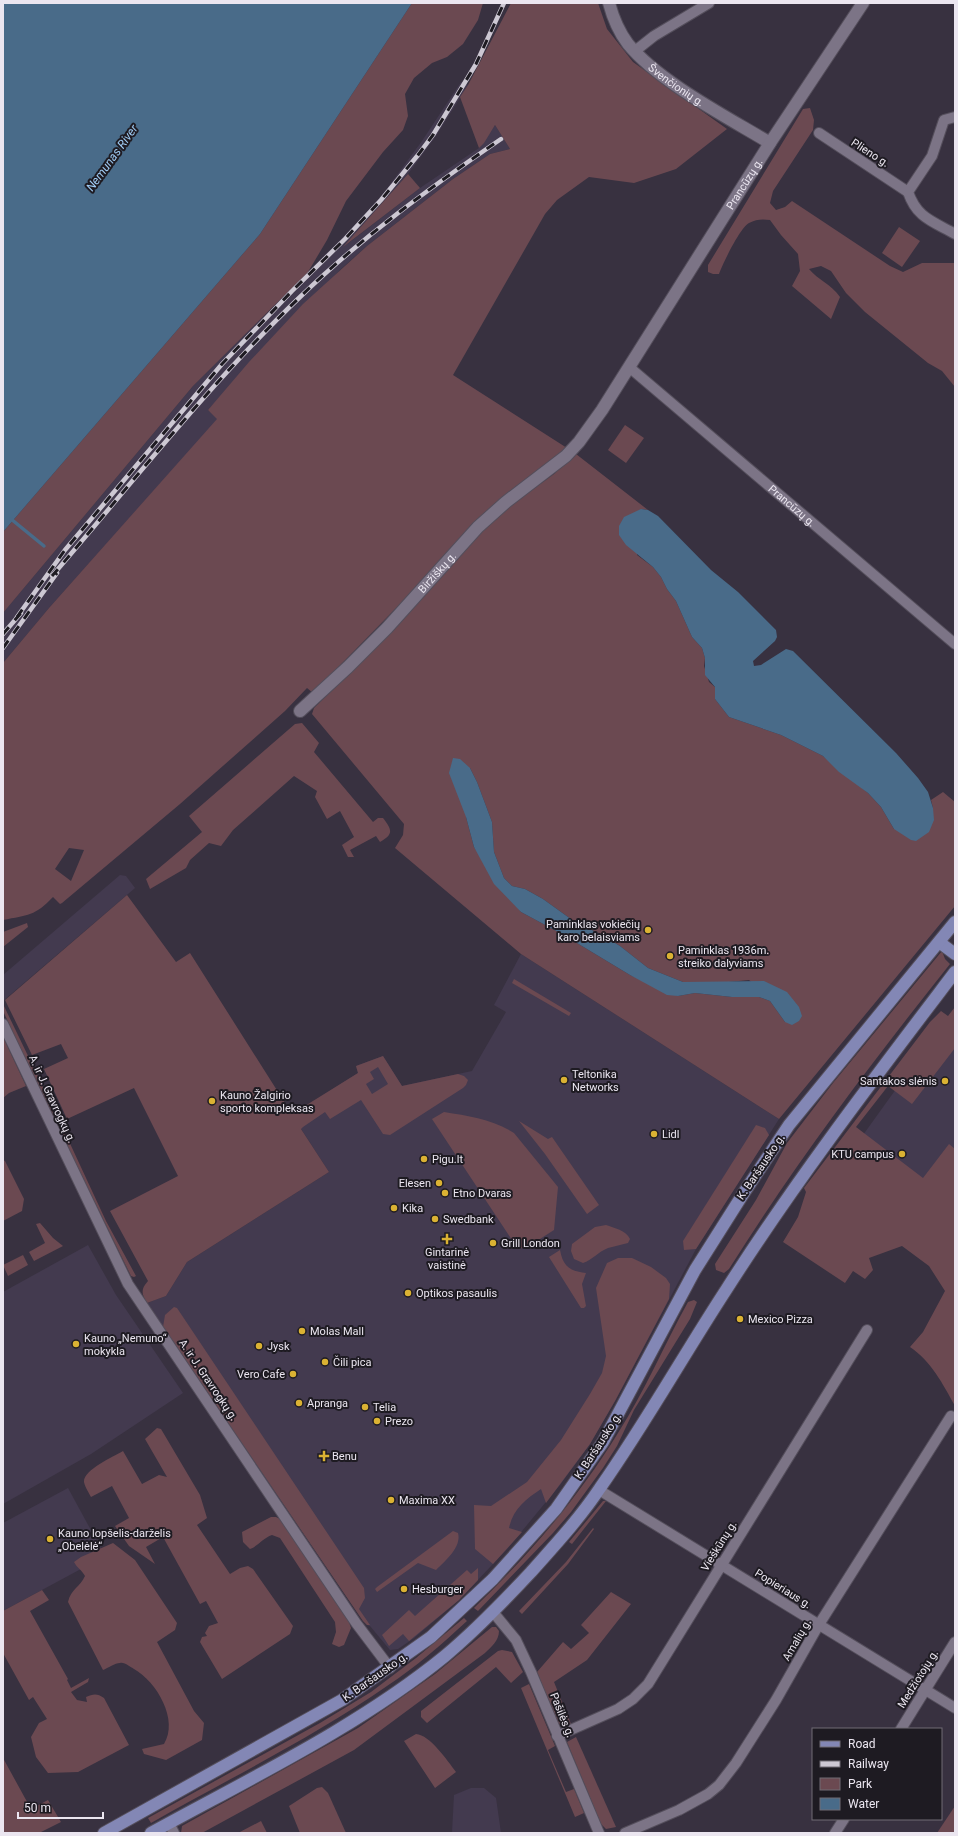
<svg xmlns="http://www.w3.org/2000/svg" width="958" height="1836" font-family="Roboto,sans-serif">
  <style>
    .built { fill: #433a4f }
    .green { fill: #6b4951; fill-rule: evenodd }
    .water { fill: #496b89 }
    .lines { fill: none; stroke-linecap: round; stroke-linejoin: round }
    .stream { stroke: #496b89; stroke-width: 3.5 }
    .minor-casing { stroke: #544e5b; stroke-width: 12 }
    .tertiary-casing { stroke: #544e5b; stroke-width: 14 }
    .primary-casing { stroke: #544e5b; stroke-width: 14 }
    .minor { stroke: #7c7486; stroke-width: 10 }
    .tertiary { stroke: #7c7486; stroke-width: 12 }
    .primary { stroke: #8387b5; stroke-width: 12 }
    .rail-casing { stroke: #cdc8d3; stroke-width: 4.5 }
    .rail { stroke: #1e1b22; stroke-width: 3; stroke-dasharray: 9; stroke-linecap: butt }
    .poi-dot { fill: #dbb233; stroke: #1e1b22; stroke-width: 1.5 }
    .labels { text-anchor: middle; dominant-baseline: central; stroke-width: 4; stroke-linejoin: round; paint-order: stroke }
    .street-label { font-size: 11px; fill: #ebe6f0; stroke: #1e1b22 }
    .poi-label { font-size: 11px; fill: #ebe6f0; stroke: #1e1b22; text-anchor: start }
    .water-label { font-size: 12px; font-style: italic; fill: #a0ccf5; stroke: #1e1b22 }
  </style>
  <rect width="100%" height="100%" fill="#383140"/>
  <g class="built">
    <polygon points="461,82 468,85 436,136 408,174 346,245 420,188 479,148 495,125 510,149 490,154 453,179 367,246 341,269 208,410 218,419 49,608 3,663 3,613 193,386 349,231 383,194 422,141"/>
    <polygon points="120,875 126,876 135,888 3,1001 3,975"/>
    <polygon points="521,954 779,1119 696,1249 615,1401 590,1444 560,1485 508,1548 459,1600 414,1638 398,1649 390,1650 370,1626 367,1625 363,1621 147,1303 166,1296 187,1262 329,1172 292,1115 358,1073 356,1066 383,1056 402,1086 472,1071 506,1012 494,1005"/>
    <polygon points="955,1007 955,1275 863,1135"/>
    <polygon points="88,1245 116,1295 183,1393 91,1454 3,1504 3,1292"/>
    <polygon points="68,1488 105,1556 3,1611 3,1523"/>
    <polygon points="471,1788 484,1788 496,1798 501,1833 452,1833 454,1795"/>
  </g>
  <g class="green">
    <polygon points="412,3 483,3 478,20 463,44 447,57 432,63 414,78 405,94 408,116 403,130 383,152 346,201 327,240 308,272 193,386 3,613 3,532 260,234"/>
    <path d="M511,3h87l9,26 26,33 94,67 -51,40 -42,14 -45,-6 -32,23 -12,14 -92,161 114,73 -57,43 -37,33 -73,80 -87,89 -6,-5 -22,23 -105,93 -118,99 -2,1 -7,-7c-18,19 -25,18 -50,23v-257l46,-55 168,-189 -9,-9 41,-48 54,-58 64,-58 86,-67 37,-25 20,-5 -15,-24 -11,18 -5,5 -19,-51 8,-12zM69,848l15,2 -13,31 -16,-12z"/>
    <path d="M810,108l4,12 -1,10 -40,61 -3,12 6,7 9,-3 7,-6 98,65 13,6 19,-9h33v124l-13,-16 -14,-8 -63,-51 -19,-19 -15,-22 -10,-5 -12,3c9,11 22,15 31,28l-9,22 -39,-33 8,-15 -2,-17 -17,-19 -11,-15c-7,-1 -14,-1 -21,3 -9,5 -26,40 -30,51h-6l-5,-2v-7l95,-156z"/>
    <polygon points="408,174 420,188 343,247"/>
    <polygon points="899,227 920,241 902,267 882,253"/>
    <polygon points="625,425 644,438 626,463 608,450"/>
    <path d="M576,454l72,56 -7,-1 -4,46 16,12 8,10 6,12 9,12 16,36 10,11 3,10 -1,8 5,16 6,5v12l14,18 52,18 42,21 45,37 13,14 13,22 39,-21 -2,-8 12,-8 12,10v104l-176,213 -258,-165 -126,-106 8,-13 1,-11 -92,-110 2,-6 42,-41 119,-131 27,-24 52,-38zM470,768l7,14 15,40 2,30 10,26 8,8 13,3 18,10 32,23 25,12 20,12 28,22 35,14h46l20,-2 50,41 -14,1 -15,-21 -11,-4h-27l-37,-4 -17,3 -48,-21 -68,-41 -41,-22 -47,-65 -8,-30z"/>
    <path d="M302,723l17,20 -5,9 59,70 5,-4h5c9,12 11,16 -3,24l-4,-6 -26,14 4,7h-6l-6,-12 12,-8 -14,-26 -13,8 -12,-22 2,-6 -23,-15 -61,54 -12,16 -12,-3 -19,17 -4,8 -36,21 -4,-10 56,-47 -13,-16 106,-92z"/>
    <path d="M127,895l49,67 14,-9 102,161 66,-41 -2,-7 27,-10 19,30 56,-12 6,2 4,4 -2,5 -3,3 -73,47 -7,-1 -22,-34 -31,19 -5,-7 -22,15 -2,2 28,43 -142,90 -21,34 -19,7c-6,-10 -6,-14 1,-22l-38,-70 68,-35 -44,-88 -67,31 -23,-50 24,-11 -7,-14 -29,11 -27,-55zM378,1067l10,17 -16,10 -6,-10 8,-5 -4,-7z"/>
    <polygon points="27,923 28,927 3,947 3,932"/>
    <path d="M942,951l3,8 5,5c-78,98 -154,198 -221,305l-5,4 -8,-3 -1,-6 41,-64 31,-57 46,-60z"/>
    <polygon points="514,979 571,1013 569,1016 512,983"/>
    <polygon points="3,1004 58,1118 54,1119 3,1011"/>
    <path d="M955,1007v41l-43,56 -24,-18 -32,41 67,51 26,-34 6,5v257c-12,-22 -24,-45 -45,-59l13,-15 22,-41 -16,-25 -27,-20 -33,12 4,12 -8,9 -12,-8 -8,12 -62,-41 15,-25 8,-25 -2,-4 126,-166 11,-11 7,5z"/>
    <polygon points="3,1037 26,1086 9,1093 3,1098"/>
    <path d="M444,1112c25,4 48,7 70,21l44,54 -4,43 -25,16 -11,3 -86,-130z"/>
    <polygon points="519,1121 548,1139 552,1137 599,1205 587,1214 545,1154"/>
    <polygon points="60,1122 106,1221 136,1276 134,1277 131,1276 57,1125"/>
    <polygon points="756,1125 765,1128 769,1135 696,1249 684,1250 683,1241"/>
    <polygon points="3,1160 5,1161 24,1199 22,1211 3,1221"/>
    <polygon points="40,1223 53,1238 63,1246 34,1261 29,1252 45,1243 36,1224"/>
    <path d="M606,1225c8,3 20,5 24,14l-2,4c-7,2 -13,3 -20,5 -10,4 -16,12 -25,15l-9,-4 -3,-8 1,-7 23,-17z"/>
    <path d="M560,1250c3,16 9,21 26,23l-4,11 4,22 -2,2h-3l-32,-51z"/>
    <polygon points="23,1255 28,1265 8,1276 3,1265"/>
    <path d="M618,1258h14l19,9 15,11 4,6 -1,15 -54,102 -25,43 -44,59 -5,-14c-15,10 -28,20 -32,39l13,4 -29,32 -18,-15 -1,-44 17,1 36,-24 34,-42 29,-46 12,-21 4,-17 -10,-68 11,-25z"/>
    <path d="M694,1300l3,2 -7,17 -56,91 -17,36 -14,22 -32,44 -18,21 -75,78 -4,-3c55,-53 104,-110 144,-175 27,-42 46,-88 70,-131z"/>
    <polygon points="174,1307 177,1308 364,1588 365,1598 359,1609 370,1625 367,1625 363,1621 163,1327 165,1315"/>
    <path d="M157,1428l4,1 39,66 7,23 -10,7 33,49 10,-6 8,-2 5,3 40,57 -3,8 -68,45 -22,-37 2,-5 5,-1 -2,-3 4,-7 9,-3 -12,-22 -6,3 -37,-67 -17,10 9,17 -26,-18 -14,-20 14,-8 -17,-32 -21,11c-2,-4 -6,-10 -7,-15 -1,-12 29,-25 39,-31l19,33 17,-9 8,2 -22,-38z"/>
    <polygon points="603,1501 606,1501 572,1544 569,1542"/>
    <path d="M271,1517h5l6,3 67,102 2,6 -7,17 -5,2 -7,-3 4,-12 -1,-10 -55,-84 -8,-3c-9,3 -14,11 -22,14l-7,-7 -1,-10z"/>
    <polygon points="593,1528 594,1529 568,1564 522,1614 519,1611 566,1562"/>
    <path d="M453,1531l5,2c4,14 -13,28 -22,37l-18,-7 -41,29 -2,-3 2,-2z"/>
    <path d="M113,1543l22,17 42,63 -2,7 -18,12 37,69 10,12 -2,17 -36,20 -22,-6 -2,-5 22,-5c15,-24 -7,-62 -30,-75 -4,-2 -9,-7 -14,-6 -5,0 -12,5 -17,7l-35,-68c3,-13 12,-15 17,-26 -3,-6 -8,-8 -11,-14l7,-5z"/>
    <polygon points="478,1568 478,1580 459,1600 409,1641 403,1634 389,1646 382,1635 409,1610 415,1616 467,1570 471,1574"/>
    <path d="M42,1590l7,10 -19,11 38,68 -1,1 4,8 18,-10 -1,4 -17,10 6,8 10,2 -1,-5c7,-3 11,-4 18,1l25,47 -51,27 -30,1 -12,-16 -5,-20 8,-14 8,-4 -14,-22 -4,3 -26,-47v-42z"/>
    <polygon points="611,1592 631,1604 587,1660 554,1682 571,1724 563,1727 558,1723 537,1672 563,1642 571,1649 589,1633 581,1625"/>
    <path d="M464,1618l3,3c-25,23 -51,46 -80,65 -75,52 -157,92 -236,137l-3,-5 172,-95 51,-31 45,-34z"/>
    <path d="M492,1627h4l3,4c0,10 -8,16 -14,22l-131,97 -152,83h-21l1,-7 176,-98 77,-54z"/>
    <polygon points="502,1650 512,1652 523,1672 511,1683 496,1667 427,1723 421,1717 421,1711 498,1651"/>
    <polygon points="529,1684 555,1746 548,1750 566,1792 574,1789 584,1813 575,1817 521,1688"/>
    <path d="M416,1734c14,1 31,26 40,38l-21,16 -31,-47z"/>
    <polygon points="576,1737 616,1827 606,1829 601,1824 567,1742"/>
    <polygon points="3,1758 31,1809 48,1800 61,1822 39,1833 3,1833"/>
    <polygon points="322,1787 328,1793 346,1833 300,1833 289,1806 317,1788"/>
    <polygon points="955,1806 955,1833 937,1833"/>
    <polygon points="261,1821 267,1833 238,1833"/>
  </g>
  <g class="water">
    <polygon points="3,3 412,3 260,234 3,532"/>
    <polygon points="641,509 648,510 658,516 711,570 738,592 776,630 777,637 775,641 753,661 754,666 761,665 786,649 793,651 896,753 918,778 928,792 933,808 934,820 929,832 916,841 911,840 894,829 881,807 868,793 839,772 823,756 781,735 729,717 715,699 715,687 705,675 705,658 702,648 692,637 676,601 667,589 661,577 653,567 626,545 619,535 619,526 624,517"/>
    <polygon points="453,758 460,759 470,768 477,782 492,822 494,852 504,878 512,886 525,889 543,899 575,922 600,934 620,946 648,968 683,982 764,981 787,992 799,1007 802,1016 799,1021 792,1025 785,1022 770,1001 759,997 732,997 695,993 678,996 667,995 630,975 562,934 521,912 494,884 474,847 466,817 449,773"/>
  </g>
  <g class="lines">
    <polyline class="stream" points="11,519 44,546"/>
    <defs>
      <g id="minor">
        <polyline points="635,51 654,36 709,3"/>
        <path d="M955,117l-11,3 -12,36 -24,36c9,26 24,29 47,42"/>
        <polyline points="819,133 908,192"/>
        <path id="s1" d="M629,367l326,277"/>
        <polyline points="3,1024 128,1284 356,1623 390,1668"/>
        <polyline points="599,1490 955,1708"/>
        <polyline points="493,1612 516,1640 531,1672 599,1833"/>
        <polyline points="901,1729 955,1642"/>
        <polyline points="557,1736 618,1709 633,1699 648,1684 867,1330"/>
        <polyline points="169,1823 174,1833"/>
        <polyline points="625,1833 679,1810 708,1794 719,1785 736,1763 776,1700 818,1626 951,1416"/>
        <polyline points="835,1833 844,1819"/>
      </g>
      <g id="tertiary">
        <path id="s2" d="M609,3c4,15 10,29 19,41 31,38 99,73 142,99"/>
        <path id="s3" d="M300,711l48,-44 39,-39 91,-101 28,-25 60,-46 13,-14 23,-32 168,-267 93,-140"/>
      </g>
      <g id="primary">
        <polyline points="939,942 955,954"/>
        <polyline points="104,1833 342,1700 431,1637 493,1579 556,1509 603,1442 695,1270 745,1191 789,1125 955,922"/>
        <path d="M151,1833c98,-54 207,-106 294,-177 31,-26 59,-55 86,-84 24,-27 49,-54 69,-84 45,-64 83,-132 126,-198 70,-110 150,-214 229,-318"/>
      </g>
    </defs>
    <use href="#minor" class="minor-casing"/>
    <use href="#tertiary" class="tertiary-casing"/>
    <use href="#primary" class="primary-casing"/>
    <use href="#minor" class="minor"/>
    <use href="#tertiary" class="tertiary"/>
    <use href="#primary" class="primary"/>
    <defs>
      <g id="rail">
        <path d="M52,576c81,-94 158,-193 248,-279 62,-60 131,-110 201,-158"/>
        <polyline points="17,617 65,550 222,364 292,291 345,239 381,200 418,155 433,135 476,64 504,3"/>
        <polyline points="3,634 21,613"/>
        <polyline points="3,648 57,573"/>
      </g>
    </defs>
    <use href="#rail" class="rail-casing"/>
    <use href="#rail" class="rail"/>
  </g>
  <g class="poi-dot">
    <circle cx="648" cy="930" r="4"/>
    <circle cx="670" cy="956" r="4"/>
    <circle cx="564" cy="1080" r="4"/>
    <circle cx="945" cy="1081" r="4"/>
    <circle cx="212" cy="1101" r="4"/>
    <circle cx="654" cy="1134" r="4"/>
    <circle cx="902" cy="1154" r="4"/>
    <circle cx="424" cy="1159" r="4"/>
    <circle cx="439" cy="1183" r="4"/>
    <circle cx="445" cy="1193" r="4"/>
    <circle cx="394" cy="1208" r="4"/>
    <circle cx="435" cy="1219" r="4"/>
    <path d="M445 1233h4v4h4v4h-4v4h-4v-4h-4v-4h4z"/>
    <circle cx="493" cy="1243" r="4"/>
    <circle cx="408" cy="1293" r="4"/>
    <circle cx="740" cy="1319" r="4"/>
    <circle cx="302" cy="1331" r="4"/>
    <circle cx="76" cy="1344" r="4"/>
    <circle cx="259" cy="1346" r="4"/>
    <circle cx="325" cy="1362" r="4"/>
    <circle cx="293" cy="1374" r="4"/>
    <circle cx="299" cy="1403" r="4"/>
    <circle cx="365" cy="1407" r="4"/>
    <circle cx="377" cy="1421" r="4"/>
    <path d="M322 1450h4v4h4v4h-4v4h-4v-4h-4v-4h4z"/>
    <circle cx="391" cy="1500" r="4"/>
    <circle cx="50" cy="1539" r="4"/>
    <circle cx="404" cy="1589" r="4"/>
  </g>
  <g class="labels">
    <g class="street-label">
      <text stroke="none"><textPath href="#s2" startOffset="109">Švenčionių g.</textPath></text>
      <text transform="translate(870 153) rotate(33)">Plieno g.</text>
      <text stroke="none"><textPath href="#s3" startOffset="695">Prancūzų g.</textPath></text>
      <text stroke="none"><textPath href="#s1" startOffset="214">Prancūzų g.</textPath></text>
      <text stroke="none"><textPath href="#s3" startOffset="195">Biržiškų g.</textPath></text>
      <text transform="translate(52 1099) rotate(65)">A. ir J. Gravrogkų g.</text>
      <text transform="translate(761 1167) rotate(-56)">K. Baršausko g.</text>
      <text transform="translate(208 1380) rotate(56)">A. ir J. Gravrogkų g.</text>
      <text transform="translate(598 1446) rotate(-57)">K. Baršausko g.</text>
      <text transform="translate(719 1546) rotate(-58)">Vieškūnų g.</text>
      <text transform="translate(783 1589) rotate(32)">Popieriaus g.</text>
      <text transform="translate(797 1640) rotate(-60)">Amalių g.</text>
      <text transform="translate(375 1677) rotate(-35)">K. Baršausko g.</text>
      <text transform="translate(918 1679) rotate(-58)">Medžiotojų g.</text>
      <text transform="translate(562 1715) rotate(68)">Pašilės g.</text>
    </g>
    <g class="poi-label">
      <text x="640" y="924" text-anchor="end">Paminklas vokiečių<tspan x="640" dy="13">karo belaisviams</tspan></text>
      <text x="678" y="950">Paminklas 1936m.<tspan x="678" dy="13">streiko dalyviams</tspan></text>
      <text x="572" y="1074">Teltonika<tspan x="572" dy="13">Networks</tspan></text>
      <text x="937" y="1081" text-anchor="end">Santakos slėnis</text>
      <text x="220" y="1095">Kauno Žalgirio<tspan x="220" dy="13">sporto kompleksas</tspan></text>
      <text x="662" y="1134">Lidl</text>
      <text x="894" y="1154" text-anchor="end">KTU campus</text>
      <text x="432" y="1159">Pigu.lt</text>
      <text x="431" y="1183" text-anchor="end">Elesen</text>
      <text x="453" y="1193">Etno Dvaras</text>
      <text x="402" y="1208">Kika</text>
      <text x="443" y="1219">Swedbank</text>
      <text x="501" y="1243">Grill London</text>
      <text x="447" y="1252" text-anchor="middle">Gintarinė<tspan x="447" dy="13">vaistinė</tspan></text>
      <text x="416" y="1293">Optikos pasaulis</text>
      <text x="748" y="1319">Mexico Pizza</text>
      <text x="310" y="1331">Molas Mall</text>
      <text x="84" y="1338">Kauno „Nemuno“<tspan x="84" dy="13">mokykla</tspan></text>
      <text x="267" y="1346">Jysk</text>
      <text x="333" y="1362">Čili pica</text>
      <text x="285" y="1374" text-anchor="end">Vero Cafe</text>
      <text x="307" y="1403">Apranga</text>
      <text x="373" y="1407">Telia</text>
      <text x="385" y="1421">Prezo</text>
      <text x="332" y="1456">Benu</text>
      <text x="399" y="1500">Maxima XX</text>
      <text x="58" y="1533">Kauno lopšelis-darželis<tspan x="58" dy="13">„Obelėlė“</tspan></text>
      <text x="412" y="1589">Hesburger</text>
    </g>
    <g class="water-label">
      <text transform="translate(112 158) rotate(-54)">Nemunas River</text>
    </g>
  </g>
  <rect width="958" height="1836" fill="none" stroke="#ebe6f0" stroke-width="8"/>
  <rect x="812" y="1728" width="130" height="92" fill="#1e1b22" stroke="#706c74"/>
  <rect x="820" y="1741" width="20" height="6" fill="#8387b5" stroke="#706c74"/>
  <text x="848" y="1748" font-size="12" fill="#ebe6f0">Road</text>
  <rect x="820" y="1761" width="20" height="6" fill="#cdc8d3" stroke="#706c74"/>
  <text x="848" y="1768" font-size="12" fill="#ebe6f0">Railway</text>
  <rect x="820" y="1778" width="20" height="12" fill="#6b4951" stroke="#706c74"/>
  <text x="848" y="1788" font-size="12" fill="#ebe6f0">Park</text>
  <rect x="820" y="1798" width="20" height="12" fill="#496b89" stroke="#706c74"/>
  <text x="848" y="1808" font-size="12" fill="#ebe6f0">Water</text>
  <path d="M18 1812v6h85v-6" fill="none" stroke="#ebe6f0" stroke-width="2"/>
  <text x="24" y="1812" font-size="12" fill="#ebe6f0" stroke="#1e1b22" stroke-width="3" paint-order="stroke">50 m</text>
</svg>
